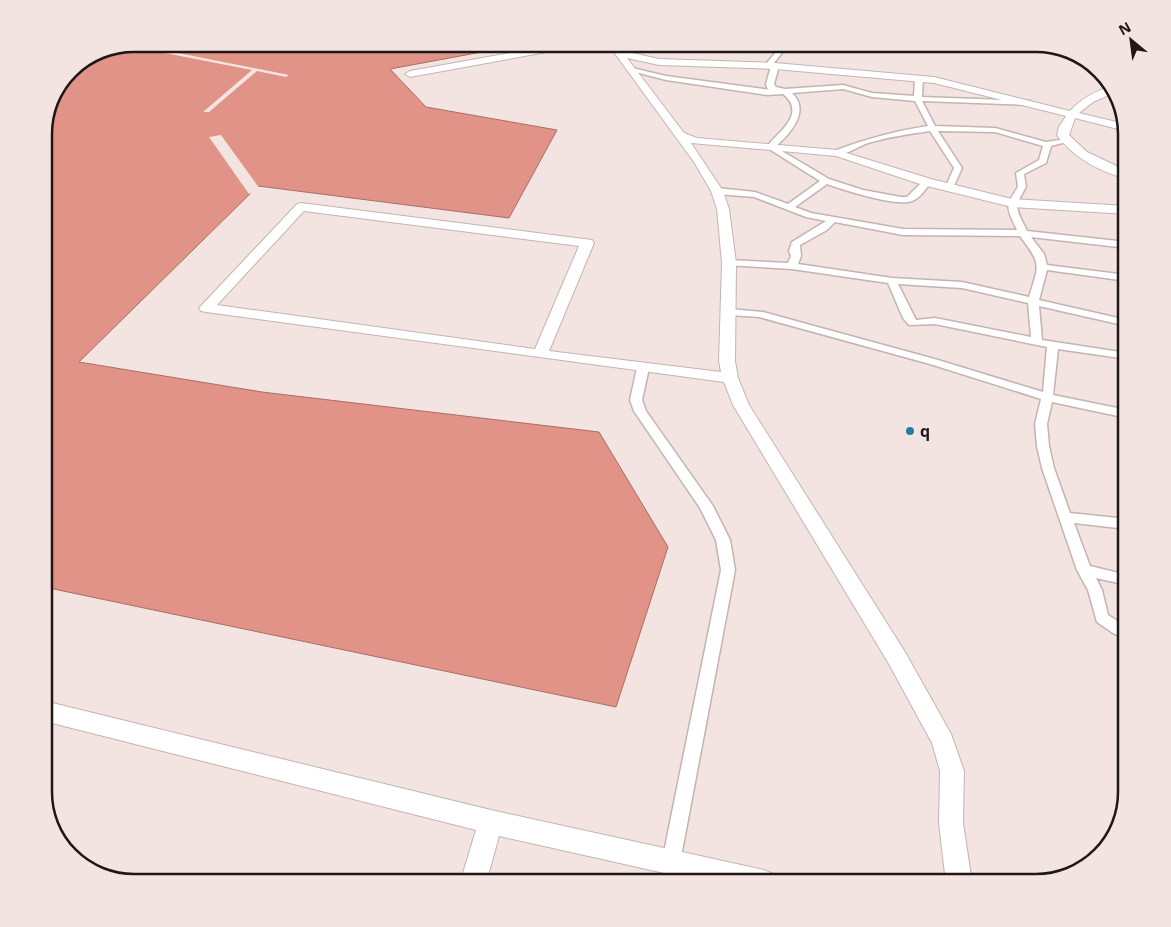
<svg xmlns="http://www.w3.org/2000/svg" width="1171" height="927" font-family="'Open Sans',sans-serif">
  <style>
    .green { fill: #e1ada4 }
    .water { fill: #e19387; stroke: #a66e65 }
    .pier { fill: #f4e4e1 }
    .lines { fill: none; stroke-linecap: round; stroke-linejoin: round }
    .street-casing { stroke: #c3b4b1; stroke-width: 3 }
    .secondary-casing { stroke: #c3b4b1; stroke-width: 2 }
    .street { fill: #fff; fill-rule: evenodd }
    .secondary { fill: #fff; fill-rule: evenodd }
    .poi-dot { fill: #2679aa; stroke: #f4e4e1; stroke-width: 2 }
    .labels { text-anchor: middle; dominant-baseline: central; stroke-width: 4.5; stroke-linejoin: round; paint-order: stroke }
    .poi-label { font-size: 16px; font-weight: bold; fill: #1d1817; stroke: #f4e4e1; text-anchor: start }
    .rim { fill: none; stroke: #1d1817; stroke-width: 2.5 }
  </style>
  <rect width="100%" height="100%" fill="#f4e4e1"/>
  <polygon class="green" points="958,44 1037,44 1062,53 986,49"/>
  <polygon class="water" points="135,44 493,44 498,49 390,69 426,107 557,130 509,218 258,186 79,362 262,392 599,432 668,547 616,707 44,587 44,128 53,95 75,67"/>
  <g class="pier">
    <polygon points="133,44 289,75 286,77 257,71 209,112 203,112 252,70 129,46"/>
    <polygon points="221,135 260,189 255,192 249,194 209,137"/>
  </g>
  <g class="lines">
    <defs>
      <g id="street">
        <path d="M783,44h6l-16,20 6,2 -5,18 2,3 9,2 58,-4 29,8 42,3 1,-18 4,-2 4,2 -1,19 108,4 4,2 -4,2 -108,-4 13,25 60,2 51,14 20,-3 4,2 -19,5 -5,17 -22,11 2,13c-13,22 -10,21 1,44l100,11v6l-96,-11 13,17 3,11 80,10v6l-80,-11 -8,30 88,20v6l-88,-20 3,34 85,13v6l-69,-10 -5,46 74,15v8l-75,-16 -5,22 2,22 5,22 16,45 57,6v10l-53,-6 16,43 37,9v10l-31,-7 6,12 6,25 19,12v12l-14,-6 -16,-11 -9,-32 -11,-20 -35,-102 -5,-22 -2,-22 6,-25 -111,-35 -171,-47 -30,-2 -5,-3 5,-3 34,3 175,48 105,32 4,-45 -112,-23 -26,1 -6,-7 -15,-35 -96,-14 -66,-4 -2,-2 5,-3 59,3 3,-7 -2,-5 3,-9 34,-21 -20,-4 -52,-20 -37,-3 -4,-3 4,-3 38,4 33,12 32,-23 -54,-34c13,-15 41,-34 17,-53l-16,1 -101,-15 -38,-10 4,-2 34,8 105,14h-3l-2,-6 5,-18 -3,2 -4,-2zM843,89l29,8 43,4 13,25c-33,5 -63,13 -94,25v4c11,1 23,-8 34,-12 20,-6 41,-9 62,-12l24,37 -9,20 1,2h6l10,-22 -24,-37 57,1 48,14 -4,14 -23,13 2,14c-14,21 -11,21 -1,43l-114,-1 -92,-16 -16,-6 32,-23c17,6 69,23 85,17 7,-2 15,-13 19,-19l-7,-2 -17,17h-6l-38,-7 -34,-11 -54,-32c15,-13 36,-36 17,-54zM835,222l68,13 117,1c22,29 19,28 9,61l-67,-15 -70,-4 -94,-14 3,-8 -1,-11 27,-15zM898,284l64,4 66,15 3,34 -96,-19 -19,2z"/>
        <polygon points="643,365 649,368 642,400 646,411 713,506 730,540 735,570 680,862 677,868 671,871 665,868 662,862 721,570 716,540 700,508 634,411 630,400 637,368"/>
      </g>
      <g id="secondary">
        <polygon points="560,44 579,44 574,47 410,77 405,74 410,71"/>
        <path d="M608,44h10l5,7 36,8 116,4 159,14 136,34c12,-13 25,-20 42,-25l4,6 -23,10 -14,11 46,11 1,7 -51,-13 -6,17 18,17 40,19v8c-26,-7 -54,-21 -70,-44l2,-8 7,-11 -132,-33 -159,-14 -116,-4 -32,-7 57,75 13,5 140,12 94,29 81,20 115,7v8l-115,-7 -89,-22 -87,-29 -145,-13 32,48 6,18 7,54 -1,98 3,17 11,27 156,247 46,82 13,37 -1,52 9,60h-26l-7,-60 1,-52 -8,-28 -43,-79 -156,-259 -9,-23 -518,-70 -5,-1 -2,-3 98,-104 4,-1 291,37 2,3 -45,108 172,21 -2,-11 3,-98 -5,-54 -6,-18 -17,-29zM304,211l275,35 -44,103 -318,-44z"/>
        <polygon points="44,701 491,810 764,870 773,874 777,883 709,883 499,836 486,883 460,883 476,830 44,721"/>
      </g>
    </defs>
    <use href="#street" class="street-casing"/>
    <use href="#secondary" class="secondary-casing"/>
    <use href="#street" class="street"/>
    <use href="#secondary" class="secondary"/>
  </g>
  <circle class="poi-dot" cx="910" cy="431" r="5"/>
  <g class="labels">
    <g class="poi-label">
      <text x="920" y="431">q</text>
    </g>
  </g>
  <path d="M0 0H1171V927H0ZM134 52H1036A82 82 0 0 1 1118 134V792A82 82 0 0 1 1036 874H134A82 82 0 0 1 52 792V134A82 82 0 0 1 134 52Z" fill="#f4e4e1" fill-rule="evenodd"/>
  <path class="rim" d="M134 52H1036A82 82 0 0 1 1118 134V792A82 82 0 0 1 1036 874H134A82 82 0 0 1 52 792V134A82 82 0 0 1 134 52Z"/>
  <g transform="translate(1131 40) rotate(331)" stroke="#f4e4e1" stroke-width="4" paint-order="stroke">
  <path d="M0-4L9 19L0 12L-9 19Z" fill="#1d1817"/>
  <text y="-8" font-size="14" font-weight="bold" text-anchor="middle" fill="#1d1817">N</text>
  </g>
</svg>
